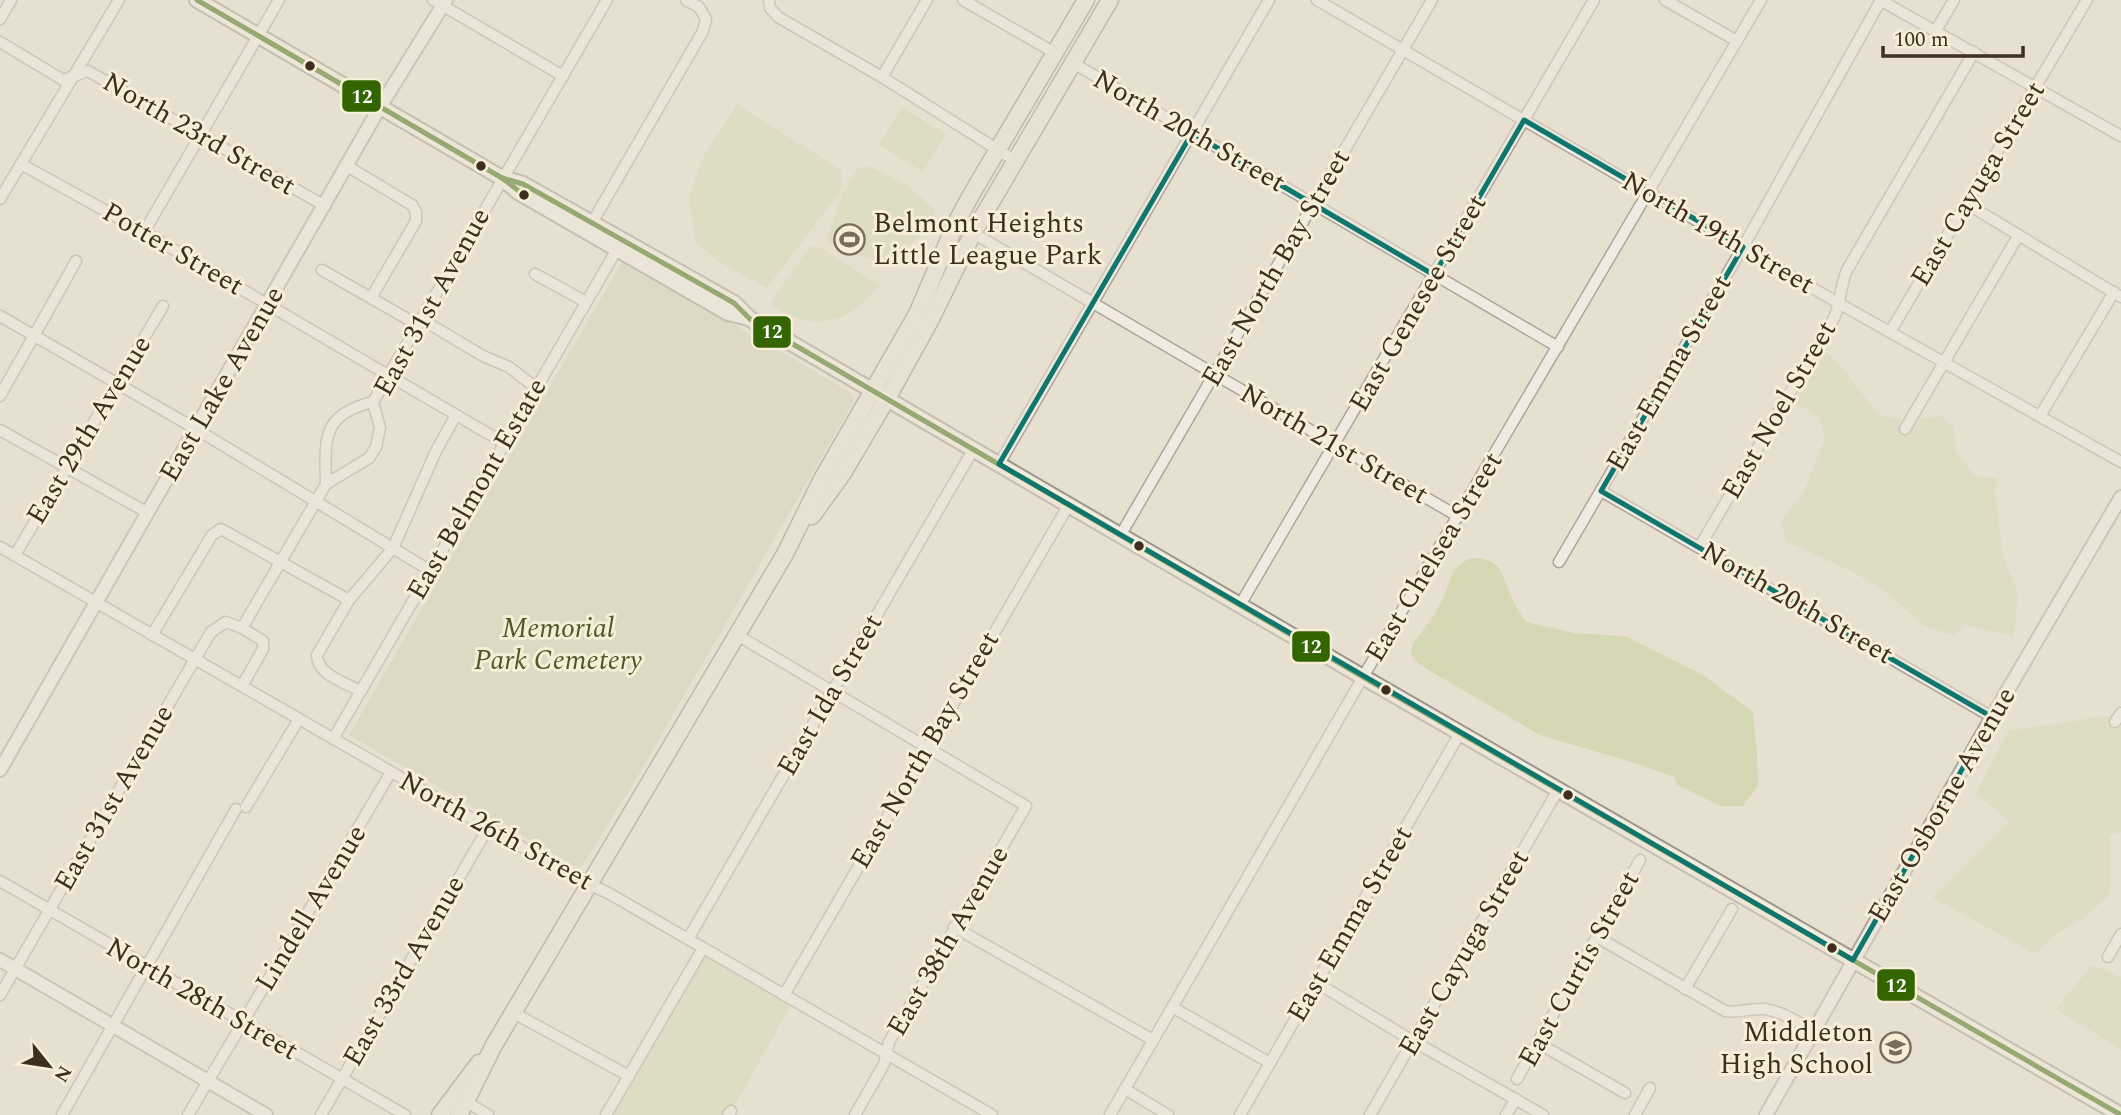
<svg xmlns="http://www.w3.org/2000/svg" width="2121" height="1115" font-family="Spectral,serif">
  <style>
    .green { fill: #d6d7b3 }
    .cemetery { fill: #d1d1b3 }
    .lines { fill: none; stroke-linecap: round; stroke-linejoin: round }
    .minor-casing { stroke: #ada599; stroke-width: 13 }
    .tertiary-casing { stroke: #ada599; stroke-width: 16 }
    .secondary-casing { stroke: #9c958a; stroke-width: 18 }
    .primary-casing { stroke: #928b80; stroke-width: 19 }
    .minor { stroke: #efebe3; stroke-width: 10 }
    .tertiary { stroke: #efebe3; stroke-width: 12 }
    .secondary { stroke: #efebe3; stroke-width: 14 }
    .primary { stroke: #e6e1d4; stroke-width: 16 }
    .bus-1-casing { stroke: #f7eed8; stroke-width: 10 }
    .bus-1 { stroke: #360; stroke-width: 5 }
    .marked { fill: none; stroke: #0f766e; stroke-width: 5; stroke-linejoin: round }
    .bus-dot { fill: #3d2e20; stroke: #f7eed8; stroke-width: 2.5 }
    .labels { text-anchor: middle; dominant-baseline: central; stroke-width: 6; stroke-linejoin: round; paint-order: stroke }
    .street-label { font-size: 28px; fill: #3d2e20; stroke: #f7eed8 }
    .poi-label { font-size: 28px; fill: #3d2e20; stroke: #f7eed8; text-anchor: start }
    .park-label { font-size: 28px; font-style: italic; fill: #4d5a26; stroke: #f7eed8 }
    .line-badge { stroke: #f7eed8; stroke-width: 2.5 }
    .badge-label { font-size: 19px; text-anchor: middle; font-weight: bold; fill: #fff }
  </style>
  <rect width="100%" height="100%" fill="#e7e0d1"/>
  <g class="green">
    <polygon points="737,104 841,170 843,188 767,288 719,262 695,241 689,197 703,157"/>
    <polygon points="902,107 946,134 923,172 879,145"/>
    <path d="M868,166l38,18 29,26c-21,50 -64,63 -109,31l16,-46 15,-26z"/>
    <path d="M809,247h11l59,38c-30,41 -67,48 -109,19z"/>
    <polygon points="1826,351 1844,370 1878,414 1904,420 1898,430 1907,435 1917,419 1942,416 1954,427 1956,451 1975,476 1998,478 1995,490 2000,534 2004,558 2018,593 2014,637 1964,625 1954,636 1922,625 1891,596 1855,573 1787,542 1780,522 1804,491 1825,439 1819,417 1795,403"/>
    <path d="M1469,558c34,-1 32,16 43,40 3,9 9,16 14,24l48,11 51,3 78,39 50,37 4,42 1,32 -15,20h-22l-44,-21 -3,-8 -36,-13 -98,-29 -120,-70 -9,-10 2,-12 18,-23 11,-19 12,-31z"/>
    <path d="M2097,716l15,1 -4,6 9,6 4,-6v109l-11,3v59l-25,24 -29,16 -20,20 -103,-56 76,-76 -33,-29 32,-62c30,-6 60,-7 89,-15z"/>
    <polygon points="706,955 791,1005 734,1107 728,1104 722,1115 612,1115"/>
    <polygon points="2092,965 2121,977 2121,1050 2056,1009"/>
  </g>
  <polygon class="cemetery" points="623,260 850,392 855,399 632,786 581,867 578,868 349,735"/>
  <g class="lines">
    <defs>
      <g id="minor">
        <polyline points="433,0 563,76"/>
        <polyline points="769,0 770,8 778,17 882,77 1014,160"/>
        <polyline points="963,0 1055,53"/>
        <polyline points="1317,0 1840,304 2121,462"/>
        <polyline points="1665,0 1737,41"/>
        <polyline points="1880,0 2121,136"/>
        <polyline points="0,19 11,0"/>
        <polyline points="1936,30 1954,0"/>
        <polyline points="0,42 63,80 88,71 325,206"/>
        <polyline points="1073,63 1558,347"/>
        <polyline points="882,77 927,0"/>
        <polyline points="21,164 144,232 504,443"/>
        <polyline points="347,166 412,205 416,212 416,221 371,298"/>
        <polyline points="0,199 119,0"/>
        <polyline points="1967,204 2121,297"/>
        <polyline points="956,223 1459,517"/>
        <polyline points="589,228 703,31 706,19 699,7 686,0"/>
        <polyline points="144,232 279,0"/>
        <polyline points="322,270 418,325"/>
        <polyline points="535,274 586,302"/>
        <polyline points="0,316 196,429 429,570"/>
        <polyline points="421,319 483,356 509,367 536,388"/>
        <polyline points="1890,332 2087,0"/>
        <polyline points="0,396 76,261"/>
        <polyline points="2040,416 2114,292"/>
        <polyline points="1905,429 2018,236"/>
        <polyline points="0,430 148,513"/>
        <polyline points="999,464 1269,0"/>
        <path d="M326,484c-1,-44 -5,-70 47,-82"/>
        <polyline points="1601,491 1992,717"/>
        <polyline points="1120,536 1432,0"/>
        <path d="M1700,546l134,-228c7,-16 6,-32 13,-48l127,-218"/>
        <polyline points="0,547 574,877 610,894 992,1115"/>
        <polyline points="15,555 163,306"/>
        <polyline points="1559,562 1743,247 1881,0"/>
        <polyline points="1240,605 1594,0"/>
        <polyline points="242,628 326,484 369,458 376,447 380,428 373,402 607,0"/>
        <polyline points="152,635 212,535 221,529 349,600"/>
        <polyline points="737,635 1026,806 889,1042 884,1064 855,1115"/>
        <path d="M360,691c-14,-8 -43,-16 -43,-36l32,-55 44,-52 43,-97 20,-36"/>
        <polyline points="2115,722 2121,713"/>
        <polyline points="333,739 620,244"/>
        <polyline points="246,807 299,719"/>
        <polyline points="0,881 405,1115"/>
        <polyline points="954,927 1153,1040"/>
        <path d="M1597,937l128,74c13,2 27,-3 40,-2 18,3 33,13 48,22"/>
        <polyline points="688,939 973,450"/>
        <polyline points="2108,957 2121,934"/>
        <polyline points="1317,983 1413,1041 1543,1115"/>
        <polyline points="1685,989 1732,909"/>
        <polyline points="0,995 195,659 211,632 226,622 242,628 263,641 263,649 242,686"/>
        <polyline points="784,995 1068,506"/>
        <polyline points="1172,1007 1270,1063"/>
        <polyline points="514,1013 629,1076"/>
        <polyline points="1538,1043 1625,1093"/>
        <polyline points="1517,1079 1640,860"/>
        <polyline points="1125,1089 1168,1115"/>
        <polyline points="467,1102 488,1115"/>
        <polyline points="62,1115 236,809"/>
        <polyline points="188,1115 391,772"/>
        <polyline points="321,1115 488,828"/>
        <polyline points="606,1115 703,948"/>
        <polyline points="728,1115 731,1111"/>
        <polyline points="1110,1115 1363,677 1761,0"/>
        <polyline points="1240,1115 1460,733"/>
        <polyline points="1370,1115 1558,790"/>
        <polyline points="1506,1115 1516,1099"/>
        <polyline points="1635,1115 1650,1088"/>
      </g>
      <g id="tertiary">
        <polyline points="0,770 380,107 446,0"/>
        <polyline points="0,960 266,1115"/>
        <polyline points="1766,1115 1992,717 2121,497"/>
      </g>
      <g id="secondary">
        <polyline points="197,0 502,178 518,192 728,313 749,318"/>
        <polyline points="502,178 523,184 734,303 750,319 1363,677 2121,1115"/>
      </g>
      <g id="primary">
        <polyline points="812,516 843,473 888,397 930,321 973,233 1110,0"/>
        <polyline points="440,1115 479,1063"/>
        <polyline points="459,1115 494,1045 785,554 822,479 917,314 956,223 971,195 1086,0"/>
      </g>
    </defs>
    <use href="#minor" class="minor-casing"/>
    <use href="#tertiary" class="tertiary-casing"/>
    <use href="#secondary" class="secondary-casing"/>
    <use href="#primary" class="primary-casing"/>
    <use href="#minor" class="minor"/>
    <use href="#tertiary" class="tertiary"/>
    <use href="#secondary" class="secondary"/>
    <use href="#primary" class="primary"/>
    <defs>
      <g id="bus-1">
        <polyline points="197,0 502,178 524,195"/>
        <polyline points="502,178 523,184 734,303 750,319 1363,677 2121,1115"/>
      </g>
    </defs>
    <use href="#bus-1" class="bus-1-casing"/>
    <use href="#bus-1" class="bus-1"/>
  </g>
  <path d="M0 0H2121V1115H0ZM1524,120l219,127 -142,244 391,226 -139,243 -854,-496 193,-331 242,142z" fill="#e7e0d1" fill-opacity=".55" fill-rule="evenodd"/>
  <path class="marked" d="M1524,120l219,127 -142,244 391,226 -139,243 -854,-496 193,-331 242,142z"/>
  <defs>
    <symbol id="stadium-ring" viewBox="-11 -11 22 22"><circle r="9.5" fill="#f7eed8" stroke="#786c5e" stroke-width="1.5"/><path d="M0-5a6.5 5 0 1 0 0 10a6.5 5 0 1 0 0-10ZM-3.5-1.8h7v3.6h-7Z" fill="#786c5e"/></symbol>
    <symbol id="school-ring" viewBox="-11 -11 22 22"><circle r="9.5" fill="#f7eed8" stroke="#786c5e" stroke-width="1.5"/><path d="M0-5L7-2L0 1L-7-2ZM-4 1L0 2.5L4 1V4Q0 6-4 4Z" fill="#786c5e"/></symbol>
  </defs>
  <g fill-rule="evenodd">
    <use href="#stadium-ring" x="832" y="222" width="35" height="35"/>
    <use href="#school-ring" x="1878" y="1030" width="35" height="35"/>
  </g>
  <g class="bus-dot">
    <circle cx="310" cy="66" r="6"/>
    <circle cx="481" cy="166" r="6"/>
    <circle cx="524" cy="195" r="6"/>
    <circle cx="1139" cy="546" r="6"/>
    <circle cx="1386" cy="690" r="6"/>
    <circle cx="1568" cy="795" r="6"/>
    <circle cx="1832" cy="948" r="6"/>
  </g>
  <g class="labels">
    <g class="street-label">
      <text transform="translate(1189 131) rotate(30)">North 20th Street</text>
      <text transform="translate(199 134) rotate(30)">North 23rd Street</text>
      <text transform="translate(1978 184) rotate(-59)">East Cayuga Street</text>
      <text transform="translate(1718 233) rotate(30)">North 19th Street</text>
      <text transform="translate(173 249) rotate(30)">Potter Street</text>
      <text transform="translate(1276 268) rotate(-60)">East North Bay Street</text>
      <text transform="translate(432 302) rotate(-61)">East 31st Avenue</text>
      <text transform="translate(1418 303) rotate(-60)">East Genesee Street</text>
      <text transform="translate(1669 373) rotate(-60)">East Emma Street</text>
      <text transform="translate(222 384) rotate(-60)">East Lake Avenue</text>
      <text transform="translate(1779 410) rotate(-60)">East Noel Street</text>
      <text transform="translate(89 430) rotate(-59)">East 29th Avenue</text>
      <text transform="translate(1334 444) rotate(30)">North 21st Street</text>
      <text transform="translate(477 489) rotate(-60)">East Belmont Estate</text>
      <text transform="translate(1434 557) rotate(-59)">East Chelsea Street</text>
      <text transform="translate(1797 603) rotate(30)">North 20th Street</text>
      <text transform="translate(830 695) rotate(-60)">East Ida Street</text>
      <text transform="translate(925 750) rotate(-60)">East North Bay Street</text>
      <text transform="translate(114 798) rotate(-60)">East 31st Avenue</text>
      <text transform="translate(1942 805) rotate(-60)">East Osborne Avenue</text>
      <text transform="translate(496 831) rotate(29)">North 26th Street</text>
      <text transform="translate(311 908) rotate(-59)">Lindell Avenue</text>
      <text transform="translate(1350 924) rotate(-60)">East Emma Street</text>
      <text transform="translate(948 941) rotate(-60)">East 38th Avenue</text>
      <text transform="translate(1464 953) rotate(-60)">East Cayuga Street</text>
      <text transform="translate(1579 969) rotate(-61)">East Curtis Street</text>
      <text transform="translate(404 971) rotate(-60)">East 33rd Avenue</text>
      <text transform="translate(202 999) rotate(30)">North 28th Street</text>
    </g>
    <g class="poi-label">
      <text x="873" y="223">Belmont Heights<tspan x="873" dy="32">Little League Park</tspan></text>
      <text x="1873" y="1032" text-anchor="end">Middleton<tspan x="1873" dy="32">High School</tspan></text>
    </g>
    <g class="park-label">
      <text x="558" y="628">Memorial<tspan x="558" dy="32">Park Cemetery</tspan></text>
    </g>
  </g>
  <g class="line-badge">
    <rect x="341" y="79" width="41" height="34" rx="7" fill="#360"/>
    <rect x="752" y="315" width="40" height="34" rx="7" fill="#360"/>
    <rect x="1291" y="630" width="40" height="33" rx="7" fill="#360"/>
    <rect x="1876" y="968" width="40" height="34" rx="7" fill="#360"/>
  </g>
  <g class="badge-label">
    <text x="362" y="103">12</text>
    <text x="772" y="338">12</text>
    <text x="1311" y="653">12</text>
    <text x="1896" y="992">12</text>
  </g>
  <g transform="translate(49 1066) rotate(120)" stroke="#f7eed8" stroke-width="5" paint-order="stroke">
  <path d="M0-5L12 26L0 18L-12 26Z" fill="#3d2e20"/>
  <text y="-10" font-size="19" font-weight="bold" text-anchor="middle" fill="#3d2e20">N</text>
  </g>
  <path d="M1883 46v10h140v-10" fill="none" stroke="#3d2e20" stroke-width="3.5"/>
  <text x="1894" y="46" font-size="21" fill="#3d2e20" stroke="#f7eed8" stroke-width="5" paint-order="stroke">100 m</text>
</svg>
